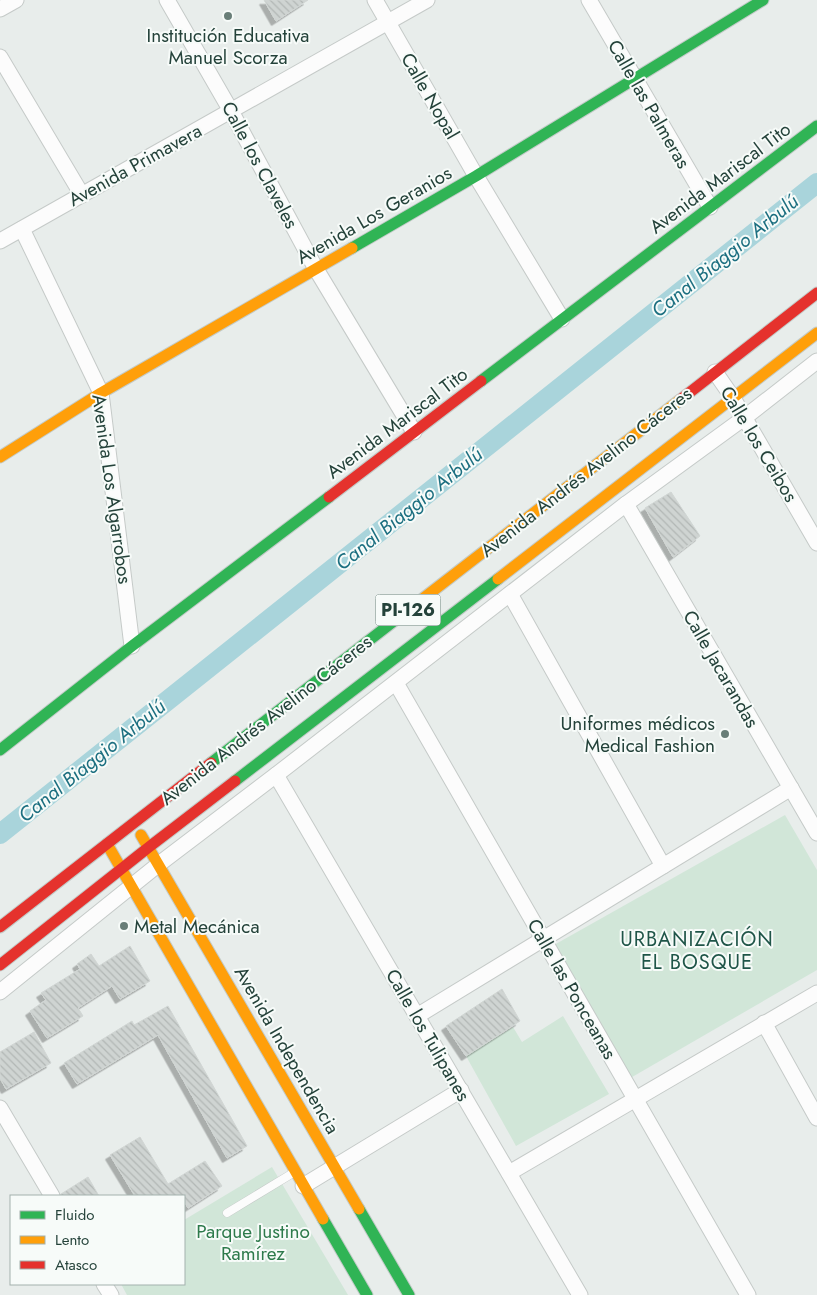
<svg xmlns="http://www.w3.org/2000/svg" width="817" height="1295" font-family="Jost,sans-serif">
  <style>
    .park { fill: #d1e6d8 }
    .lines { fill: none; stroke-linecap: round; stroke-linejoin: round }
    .canal { stroke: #a9d4db; stroke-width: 20 }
    .building { fill: url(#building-back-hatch); stroke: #d1d6d4; filter: url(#shadow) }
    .lane-casing { stroke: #c5cac8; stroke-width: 9 }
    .street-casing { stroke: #c5cac8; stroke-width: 17 }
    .fast-casing { stroke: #c3cbc8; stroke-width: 13 }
    .slow-casing { stroke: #c3cbc8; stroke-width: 13 }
    .jam-casing { stroke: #c3cbc8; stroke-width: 13 }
    .lane { stroke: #fcfcfc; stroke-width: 8 }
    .street { stroke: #fcfcfc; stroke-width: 15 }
    .fast { stroke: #30b455; stroke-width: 11 }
    .slow { stroke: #ff9f0a; stroke-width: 11 }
    .jam { stroke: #e5322d; stroke-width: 11 }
    .poi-dot { fill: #697e78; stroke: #f7fbf9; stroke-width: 2 }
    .labels { text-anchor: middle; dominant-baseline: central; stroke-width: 4; stroke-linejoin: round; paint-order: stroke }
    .shield { fill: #f7fbf9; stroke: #637a73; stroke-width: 1 }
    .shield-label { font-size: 18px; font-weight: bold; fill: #24423a }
    .poi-label { font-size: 19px; fill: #24423a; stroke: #f7fbf9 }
    .street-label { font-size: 19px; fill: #24423a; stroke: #f7fbf9 }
    .park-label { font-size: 19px; fill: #2d7a4b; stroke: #f7fbf9 }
    .water-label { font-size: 20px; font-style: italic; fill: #1c6f80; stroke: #f7fbf9 }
    .neighbourhood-label { font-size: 20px; letter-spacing: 1px; fill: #1f5548; stroke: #f7fbf9 }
  </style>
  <defs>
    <pattern id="building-back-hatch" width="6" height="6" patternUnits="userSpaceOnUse" patternTransform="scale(1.25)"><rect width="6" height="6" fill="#cfd4d2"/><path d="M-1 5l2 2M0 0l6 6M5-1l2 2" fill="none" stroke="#b2b7b5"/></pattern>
    <filter id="shadow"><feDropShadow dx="-4.5" dy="4.5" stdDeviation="0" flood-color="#0004"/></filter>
  </defs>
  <rect width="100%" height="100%" fill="#e8edeb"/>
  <g class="park">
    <polygon points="785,815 817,870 817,970 627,1080 554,945"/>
    <polygon points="563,1016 609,1094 516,1146 466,1056 513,1027 522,1042"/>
    <polygon points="272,1167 348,1295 127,1295 121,1284 184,1284 184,1220"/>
  </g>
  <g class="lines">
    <polyline class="canal" points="0,834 817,183"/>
  </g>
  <g class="building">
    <polygon points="264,0 308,0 276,21"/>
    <polygon points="671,492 700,536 673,557 645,508"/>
    <polygon points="130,946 150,981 120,999 112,986 78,1008 83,1016 47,1038 30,1011 46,1000 41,993 80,969 77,964 91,954 99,966"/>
    <polygon points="502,989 520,1021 466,1056 446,1026"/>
    <polygon points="168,1006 247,1146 227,1158 158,1035 77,1084 64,1063 132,1021 134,1025"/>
    <polygon points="34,1032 51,1063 6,1089 0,1078 0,1052"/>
    <polygon points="140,1137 168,1184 205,1161 222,1186 188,1208 184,1201 184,1196 135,1196 110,1155"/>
    <polygon points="88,1177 99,1196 61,1196 61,1194"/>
  </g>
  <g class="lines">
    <defs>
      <polyline id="lane" points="227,1213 293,1173"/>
      <g id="street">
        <polyline points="167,0 231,111 316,269 414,432"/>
        <polyline points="375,0 476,176 562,319"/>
        <polyline points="589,0 710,207"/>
        <polyline points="0,9 16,0"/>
        <polyline points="0,57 82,195"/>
        <polyline points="22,229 101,393 132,646"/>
        <polyline points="0,241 427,0"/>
        <polyline points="715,372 733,398 817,543"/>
        <polyline points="626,504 817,833"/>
        <polyline points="510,594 663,866"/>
        <polyline points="396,683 748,1295"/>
        <polyline points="276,775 580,1295"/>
        <polyline points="0,992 159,864 276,775 626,504 744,418 817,361"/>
        <polyline points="417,1016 791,788"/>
        <polyline points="764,1023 817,1118"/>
        <polyline points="0,1108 52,1196"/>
        <polyline points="509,1173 817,993"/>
        <polyline points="303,1186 461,1090"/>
        <polyline points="104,1284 111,1295"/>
      </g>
      <g id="fast">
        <polyline points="352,248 476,176 763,0"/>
        <polyline points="481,381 817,126"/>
        <polyline points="0,750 132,646 329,497"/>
        <polyline points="211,763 403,614"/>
        <polyline points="235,781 498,579"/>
        <polyline points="359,1209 409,1295"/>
        <polyline points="323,1219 367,1295"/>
      </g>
      <g id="slow">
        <polyline points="0,457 101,393 352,248"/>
        <polyline points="498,579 817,333"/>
        <polyline points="403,614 680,400"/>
        <polyline points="141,835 359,1209"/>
        <polyline points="107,844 323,1219"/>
      </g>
      <g id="jam">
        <polyline points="680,400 817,293"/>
        <polyline points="329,497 481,381"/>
        <polyline points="0,927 211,763"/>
        <polyline points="0,965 149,847 235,781"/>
      </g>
    </defs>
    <use href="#lane" class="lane-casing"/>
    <use href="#street" class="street-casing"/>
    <use href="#fast" class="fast-casing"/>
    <use href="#slow" class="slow-casing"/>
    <use href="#jam" class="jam-casing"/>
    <use href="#lane" class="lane"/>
    <use href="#street" class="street"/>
    <use href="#fast" class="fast"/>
    <use href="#slow" class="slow"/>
    <use href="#jam" class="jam"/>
  </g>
  <g class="poi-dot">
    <circle cx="228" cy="16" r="5"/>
    <circle cx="725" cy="734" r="5"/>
    <circle cx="124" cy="926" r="5"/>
  </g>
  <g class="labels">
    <rect class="shield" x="375.5" y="594.5" width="65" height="31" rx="4"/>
    <g class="shield-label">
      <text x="408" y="610">PI-126</text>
    </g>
    <g class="poi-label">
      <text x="228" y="35">Institución Educativa<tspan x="228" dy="22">Manuel Scorza</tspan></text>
      <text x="715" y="723" text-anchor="end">Uniformes médicos<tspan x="715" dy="22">Medical Fashion</tspan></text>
      <text x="134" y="926" text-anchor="start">Metal Mecánica</text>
    </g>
    <g class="street-label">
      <text transform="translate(430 96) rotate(60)">Calle Nopal</text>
      <text transform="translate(649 104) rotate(60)">Calle las Palmeras</text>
      <text transform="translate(135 165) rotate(-29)">Avenida Primavera</text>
      <text transform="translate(260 165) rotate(62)">Calle los Claveles</text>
      <text transform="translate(720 178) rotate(-37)">Avenida Mariscal Tito</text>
      <text transform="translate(374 215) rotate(-30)">Avenida Los Geranios</text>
      <text transform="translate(397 423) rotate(-37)">Avenida Mariscal Tito</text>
      <text transform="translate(759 444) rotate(59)">Calle los Ceibos</text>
      <text transform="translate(586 472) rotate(-38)">Avenida Andrés Avelino Cáceres</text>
      <text transform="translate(112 489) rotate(82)">Avenida Los Algarrobos</text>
      <text transform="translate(721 669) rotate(60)">Calle Jacarandas</text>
      <text transform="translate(266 720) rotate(-38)">Avenida Andrés Avelino Cáceres</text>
      <text transform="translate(572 989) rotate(60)">Calle las Ponceanas</text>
      <text transform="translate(428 1035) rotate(60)">Calle los Tulipanes</text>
      <text transform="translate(287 1050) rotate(60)">Avenida Independencia</text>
    </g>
    <g class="park-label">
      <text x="253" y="1231">Parque Justino<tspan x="253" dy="22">Ramírez</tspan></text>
    </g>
    <g class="water-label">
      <text transform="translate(725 256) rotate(-39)">Canal Biaggio Arbulú</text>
      <text transform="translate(409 509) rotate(-39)">Canal Biaggio Arbulú</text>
      <text transform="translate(92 761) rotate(-39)">Canal Biaggio Arbulú</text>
    </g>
    <g class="neighbourhood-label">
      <text x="697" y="939">URBANIZACIÓN<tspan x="697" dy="23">EL BOSQUE</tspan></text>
    </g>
  </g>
  <rect x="10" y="1195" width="175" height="90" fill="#f7fbf9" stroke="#a3b1ad"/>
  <rect x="20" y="1211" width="25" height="8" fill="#30b455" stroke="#a3b1ad"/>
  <text x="55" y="1220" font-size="15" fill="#24423a">Fluido</text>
  <rect x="20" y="1236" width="25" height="8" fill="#ff9f0a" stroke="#a3b1ad"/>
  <text x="55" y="1245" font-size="15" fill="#24423a">Lento</text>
  <rect x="20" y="1261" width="25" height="8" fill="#e5322d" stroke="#a3b1ad"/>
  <text x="55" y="1270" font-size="15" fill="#24423a">Atasco</text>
</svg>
